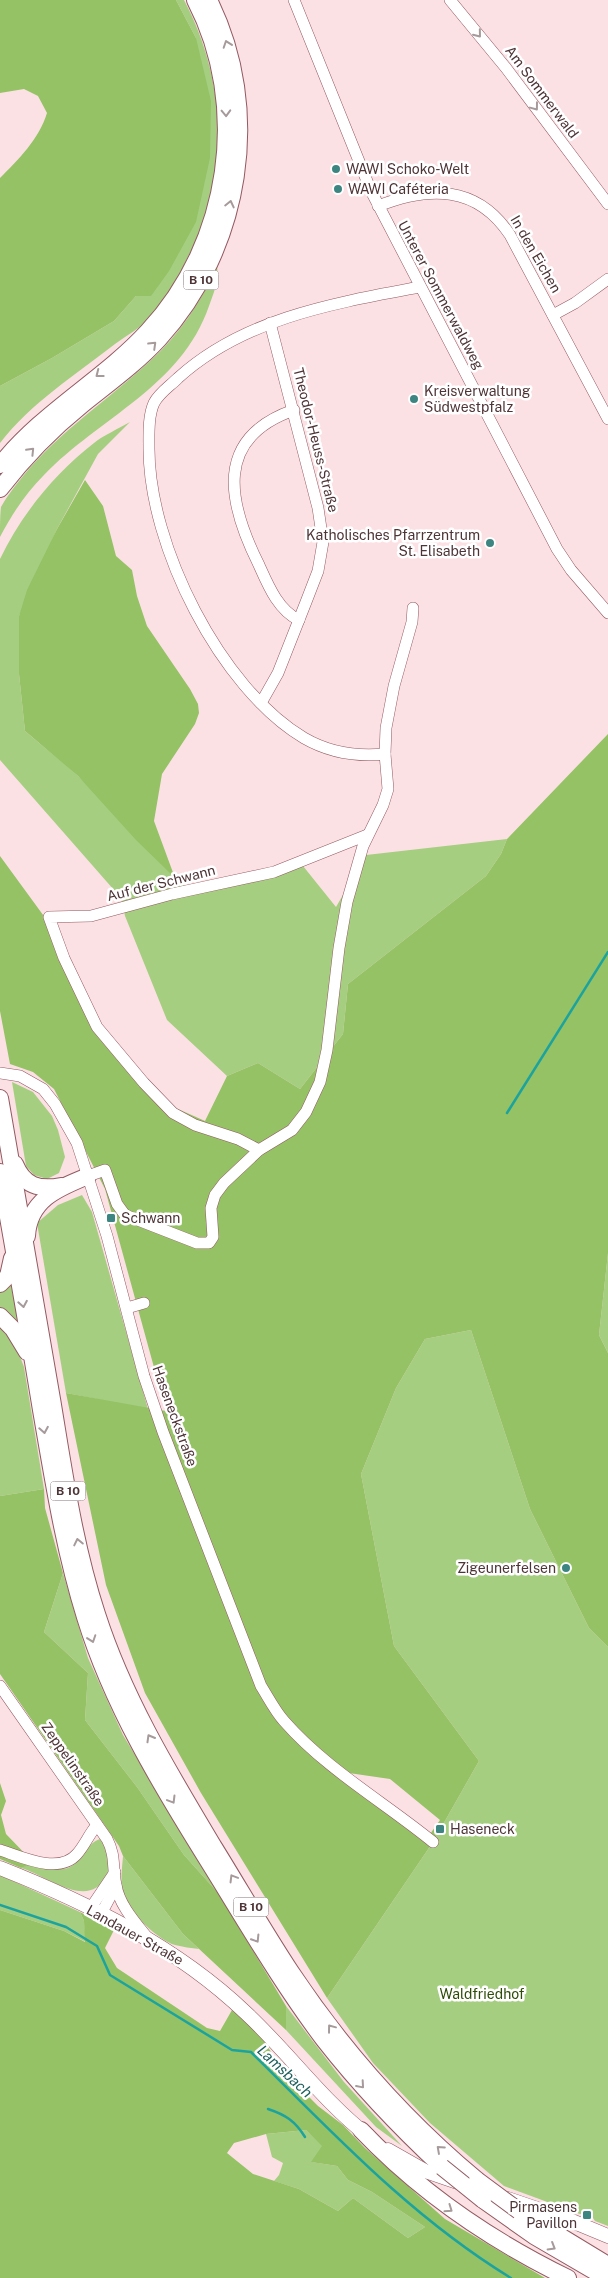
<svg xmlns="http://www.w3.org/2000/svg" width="608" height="2278" font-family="'Public Sans',sans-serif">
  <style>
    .green { fill: #a6ce80 }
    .forest { fill: #94c265; fill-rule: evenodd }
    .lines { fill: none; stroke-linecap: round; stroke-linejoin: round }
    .stream { stroke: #1da39e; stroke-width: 2.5 }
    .minor-casing { stroke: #925961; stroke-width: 12 }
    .major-casing { stroke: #925961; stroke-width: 15 }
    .highway-casing { stroke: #925961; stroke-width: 18 }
    .minor { stroke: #fff; stroke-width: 11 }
    .major { stroke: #fff; stroke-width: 14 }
    .highway { stroke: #fff; stroke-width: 16 }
    .highway-bridge-casing { stroke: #925961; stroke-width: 18; stroke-linecap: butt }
    .highway-bridge { stroke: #fff; stroke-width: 16 }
    .oneway { stroke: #a69a9b }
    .poi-dot { fill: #3d8581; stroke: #fff; stroke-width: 2 }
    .labels { text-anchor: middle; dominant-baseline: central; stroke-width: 5; stroke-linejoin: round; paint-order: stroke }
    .shield { fill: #fff; stroke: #837173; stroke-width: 1 }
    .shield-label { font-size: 12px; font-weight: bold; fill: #4e3437 }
    .street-label { font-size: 14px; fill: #4e3437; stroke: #fff }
    .poi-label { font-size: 14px; fill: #4e3437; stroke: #fff; text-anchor: start }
    .park-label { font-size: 14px; fill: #2f4c07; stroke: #fff }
    .water-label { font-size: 15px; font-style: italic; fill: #1c5f5c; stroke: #fff }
  </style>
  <rect width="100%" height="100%" fill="#fce1e4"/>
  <g class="green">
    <path d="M176,0h8c38,72 45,154 17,231 -5,12 -12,23 -17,34 -9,18 -20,37 -33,52 -9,10 -25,19 -36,27 -40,31 -84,59 -115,99v-57l52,-28 62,-37 22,-25 60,-258z"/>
    <path d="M217,266c2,15 -3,26 -8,40 -28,81 -109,111 -165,169 -18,18 -32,39 -44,62 0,-9 0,-23 1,-30 6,-11 15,-22 22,-31 37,-45 85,-76 127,-115 29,-26 51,-59 67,-95z"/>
    <path d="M130,422l-32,32 -41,75 -38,87v58l6,57c17,15 36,29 53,45 40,38 73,83 117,118l108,-28 33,41 30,-52 141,-16 -6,15 -15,22 -138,108 -5,50 -43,55 -42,-26 -31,13 -60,-56 -42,-104 -4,-18 -121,-138v-201c21,-44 55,-86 94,-116 10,-8 24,-14 36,-21z"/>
    <polygon points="12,1082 33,1092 52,1116 58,1130 65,1157 59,1173 47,1179 34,1175 26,1166"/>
    <polygon points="82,1195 92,1212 148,1409 66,1393 37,1223 58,1205"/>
    <polygon points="608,1253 608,1353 599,1335"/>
    <polygon points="10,1281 20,1330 0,1308 0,1290"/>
    <polygon points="0,1324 14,1341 24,1367 44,1489 0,1496"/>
    <polygon points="471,1330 530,1509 589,1628 608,1647 608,2226 595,2221 589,2212 580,2214 504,2186 430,2123 373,2063 327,1998 433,1842 479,1761 394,1646 361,1474 396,1388 425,1339"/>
    <polygon points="63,1573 88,1658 123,1735 219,1894 184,1855 137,1787 85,1720 88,1673 44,1632"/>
    <path d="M100,1839c8,10 13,24 7,36 -18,37 -61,0 -86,-7 4,-2 8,-4 11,-5 12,-2 23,9 36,5 14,-6 18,-25 32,-29z"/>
    <path d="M123,1856l60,78 16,15c-8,-1 -16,-2 -24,-4 -16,-4 -47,-34 -52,-50 -3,-13 -1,-26 0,-39z"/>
    <polygon points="0,1875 80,1912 84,1921 86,1942 64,1931 0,1910"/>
    <polygon points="286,2006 344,2082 402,2146 376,2127 286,2030"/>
    <polygon points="306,2130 323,2146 312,2162 337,2166 348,2180 372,2192 425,2227 408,2238 353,2198 338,2211 299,2189 274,2181 279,2175 283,2163 272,2157 266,2134"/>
  </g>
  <g class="forest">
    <path d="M0,0h176l20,38 15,63 -1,57 -14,64 -27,49 -18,25h-15l-22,25 -62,37 -52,28v-208c19,-19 39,-39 47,-65l-9,-17 -14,-7 -24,4z"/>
    <polygon points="85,480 103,506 116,556 132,570 137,596 147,626 190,689 198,704 199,713 195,724 162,774 154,821 175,878 136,840 78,776 25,731 19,674 19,616 27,590 57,529"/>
    <path d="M608,734v519l-9,82 9,18v294l-19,-19 -59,-119 -59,-179 -46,9 -29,49 -35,86 33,172 85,115 -46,81 -106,156 -126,-205 -56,-100 -39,-108 -40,-192 100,18 -61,-222 -51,-100 -21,-17 -23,-8 -10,-53v-155l46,63 33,79 81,103 45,20 22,-45 31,-13 42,26 43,-55 5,-50 138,-108 15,-22 6,-15zM342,1772l48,7 50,41 -12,17z"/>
    <polygon points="44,1489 45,1508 63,1573 44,1632 88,1673 85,1720 137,1787 184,1855 219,1894 286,2006 286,2030 183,1934 123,1856 119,1846 0,1674 0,1496"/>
    <polygon points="0,1783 6,1801 1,1815 6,1834 34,1863 21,1868 0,1859"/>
    <path d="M0,1910l64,21 21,11 -1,-21 -4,-9 34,18 -9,18 12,20 90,60 13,3 12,-21 14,10 14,15 24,37 34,34 25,19 22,23 80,71 100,59h-545zM306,2130l16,16 -11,16 26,4 11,14 24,12 53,35 -17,11 -55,-40 -15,13 -39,-22 -46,-15 -26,-21 7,-10 32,-9z"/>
  </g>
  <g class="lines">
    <g class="stream">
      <polyline points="507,1113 608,952"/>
      <path d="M0,1905l66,22 31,19 13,29 122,75 19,2c82,81 160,165 260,226"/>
      <path d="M268,2109c18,6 27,12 37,28"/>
    </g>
    <defs>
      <g id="minor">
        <polyline points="294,0 371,191 557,549 571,570 608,613"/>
        <polyline points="450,0 506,68 608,204"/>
        <path d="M378,206c51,-20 99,-21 132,29l98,184"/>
        <polyline points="553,315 575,303 608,279"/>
        <path d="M294,410c-81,28 -66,93 -35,155 9,20 19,45 40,55"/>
        <polyline points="261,703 278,673 306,602 318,571 323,542 318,508 270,323"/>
        <path d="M385,754c-29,3 -55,-1 -81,-16 -84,-50 -155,-193 -155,-289 0,-14 -1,-33 5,-46 5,-10 16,-17 24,-25 66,-60 157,-75 242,-91"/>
        <path d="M0,1073l20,3 23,13 12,15 22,39 30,93 37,140 19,56 98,254c7,11 14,25 23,35 42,48 100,81 149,121"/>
        <polyline points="259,1150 238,1139 195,1125 173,1113 144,1083 97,1027 64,958 49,917 91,916 172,894 274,872 367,835"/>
        <polyline points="88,1176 105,1170 117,1204 125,1215 197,1243 209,1243 213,1237 211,1208 215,1195 224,1183 259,1150 292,1130 306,1112 320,1082 327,1050 339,948 347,902 363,846 383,805 388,789 385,754 386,728 394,686 412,622 413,608"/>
        <polyline points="127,1308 144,1303"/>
        <path d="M0,1686l107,153c9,17 5,28 9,46 3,19 18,36 30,51"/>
        <path d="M0,1850c22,7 59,25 77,4 8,-9 12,-20 20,-29"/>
        <polyline points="90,1909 115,1872"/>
        <polyline points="101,1914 116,1886"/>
      </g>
      <g id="major">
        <path d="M0,1868c88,35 177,79 246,145 42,39 77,88 122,123"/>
        <polyline points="388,2150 425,2171 457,2182"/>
        <polyline points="508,2199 567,2219 608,2236"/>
      </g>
      <g id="highway">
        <path d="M0,465c43,-54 103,-85 148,-134 82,-88 102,-225 47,-331"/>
        <path d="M0,489c24,-31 51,-59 82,-84 26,-21 54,-41 77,-66 83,-91 105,-229 50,-339"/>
        <path d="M0,1098c18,101 35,201 52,301 12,72 22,145 45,215 27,84 72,158 117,233 26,42 50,84 77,125 52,78 114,148 186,208"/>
        <path d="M15,1164c9,22 24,26 46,22"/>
        <path d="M0,1172c14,79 28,158 41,238 12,69 23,140 44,207 27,88 75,167 123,244 38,61 73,122 116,179 36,46 75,87 118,127"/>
        <path d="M27,1236c2,-37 32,-48 61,-60"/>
        <polyline points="0,1284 8,1276 12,1258"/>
        <polyline points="0,1316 13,1329 27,1352"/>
        <path d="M361,2130c60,63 129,110 207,148"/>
        <polyline points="483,2200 534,2236 606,2278"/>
        <polyline points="519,2211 608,2265"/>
      </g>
    </defs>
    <use href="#minor" class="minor-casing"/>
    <use href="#major" class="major-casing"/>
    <use href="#highway" class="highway-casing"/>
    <use href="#minor" class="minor"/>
    <use href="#major" class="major"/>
    <use href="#highway" class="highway"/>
    <defs>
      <g id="highway-bridge">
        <polyline points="442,2167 483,2200"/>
        <polyline points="477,2180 519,2211"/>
      </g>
    </defs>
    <use href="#highway-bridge" class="highway-bridge-casing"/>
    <use href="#highway-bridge" class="highway-bridge"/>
  </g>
  <defs><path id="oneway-chevron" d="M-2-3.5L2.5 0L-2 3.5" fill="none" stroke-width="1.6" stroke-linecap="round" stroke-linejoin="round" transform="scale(1.25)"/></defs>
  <g class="oneway">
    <use href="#oneway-chevron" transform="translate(478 34) rotate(51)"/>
    <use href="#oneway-chevron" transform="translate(227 44) rotate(-109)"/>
    <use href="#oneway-chevron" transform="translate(535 107) rotate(53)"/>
    <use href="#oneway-chevron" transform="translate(226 113) rotate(88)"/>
    <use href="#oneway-chevron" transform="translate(230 204) rotate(-77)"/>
    <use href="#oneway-chevron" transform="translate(153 345) rotate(-44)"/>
    <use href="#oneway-chevron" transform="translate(99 374) rotate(142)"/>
    <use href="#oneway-chevron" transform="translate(31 451) rotate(-46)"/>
    <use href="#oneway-chevron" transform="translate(23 1304) rotate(80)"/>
    <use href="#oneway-chevron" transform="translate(44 1430) rotate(80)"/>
    <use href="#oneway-chevron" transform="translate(78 1542) rotate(-102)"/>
    <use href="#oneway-chevron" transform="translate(92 1639) rotate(71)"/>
    <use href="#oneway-chevron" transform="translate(150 1738) rotate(-120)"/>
    <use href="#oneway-chevron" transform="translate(172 1800) rotate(59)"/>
    <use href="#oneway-chevron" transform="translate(233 1878) rotate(-121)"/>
    <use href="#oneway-chevron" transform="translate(256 1939) rotate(58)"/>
    <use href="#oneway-chevron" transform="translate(331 2028) rotate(-127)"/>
    <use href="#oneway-chevron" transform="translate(361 2085) rotate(49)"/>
    <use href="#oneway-chevron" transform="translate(440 2149) rotate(-138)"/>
    <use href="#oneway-chevron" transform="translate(449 2209) rotate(35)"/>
    <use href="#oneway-chevron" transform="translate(552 2247) rotate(31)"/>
  </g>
  <g class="poi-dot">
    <circle cx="336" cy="169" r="5"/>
    <circle cx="338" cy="189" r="5"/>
    <circle cx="414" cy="399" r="5"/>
    <circle cx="490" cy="543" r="5"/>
    <rect x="106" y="1213" width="10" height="10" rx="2.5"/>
    <circle cx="566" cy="1568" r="5"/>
    <rect x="435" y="1824" width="10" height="10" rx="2.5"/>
    <rect x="582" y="2210" width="10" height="10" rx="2.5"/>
  </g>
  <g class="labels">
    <g class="shield">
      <rect x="183.5" y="270.5" width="35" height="19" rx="4"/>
      <rect x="50.5" y="1481.5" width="35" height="19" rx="4"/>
      <rect x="233.5" y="1897.5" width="35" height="19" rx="4"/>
    </g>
    <g class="shield-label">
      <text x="201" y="280">B 10</text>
      <text x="68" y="1491">B 10</text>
      <text x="251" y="1907">B 10</text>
    </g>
    <g class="street-label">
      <text transform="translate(542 92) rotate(53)">Am Sommerwald</text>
      <text transform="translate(536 254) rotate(60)">In den Eichen</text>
      <text transform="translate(441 295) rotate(62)">Unterer Sommerwaldweg</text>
      <text transform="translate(316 440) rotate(76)">Theodor-Heuss-Straße</text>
      <text transform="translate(161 883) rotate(-14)">Auf der Schwann</text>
      <text transform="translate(175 1416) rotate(70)">Haseneckstraße</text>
      <text transform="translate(73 1764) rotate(55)">Zeppelinstraße</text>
      <text transform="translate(135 1935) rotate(29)">Landauer Straße</text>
    </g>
    <g class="poi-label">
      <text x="346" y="169">WAWI Schoko-Welt</text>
      <text x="348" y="189">WAWI Caféteria</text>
      <text x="424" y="391">Kreisverwaltung<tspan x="424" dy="16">Südwestpfalz</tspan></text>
      <text x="480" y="535" text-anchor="end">Katholisches Pfarrzentrum<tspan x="480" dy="16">St. Elisabeth</tspan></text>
      <text x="121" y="1218">Schwann</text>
      <text x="556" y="1568" text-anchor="end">Zigeunerfelsen</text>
      <text x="450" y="1829">Haseneck</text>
      <text x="577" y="2207" text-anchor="end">Pirmasens<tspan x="577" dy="16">Pavillon</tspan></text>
    </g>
    <g class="park-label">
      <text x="482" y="1994">Waldfriedhof</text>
    </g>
    <g class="water-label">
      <text transform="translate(285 2071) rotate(43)">Lamsbach</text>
    </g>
  </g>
</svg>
